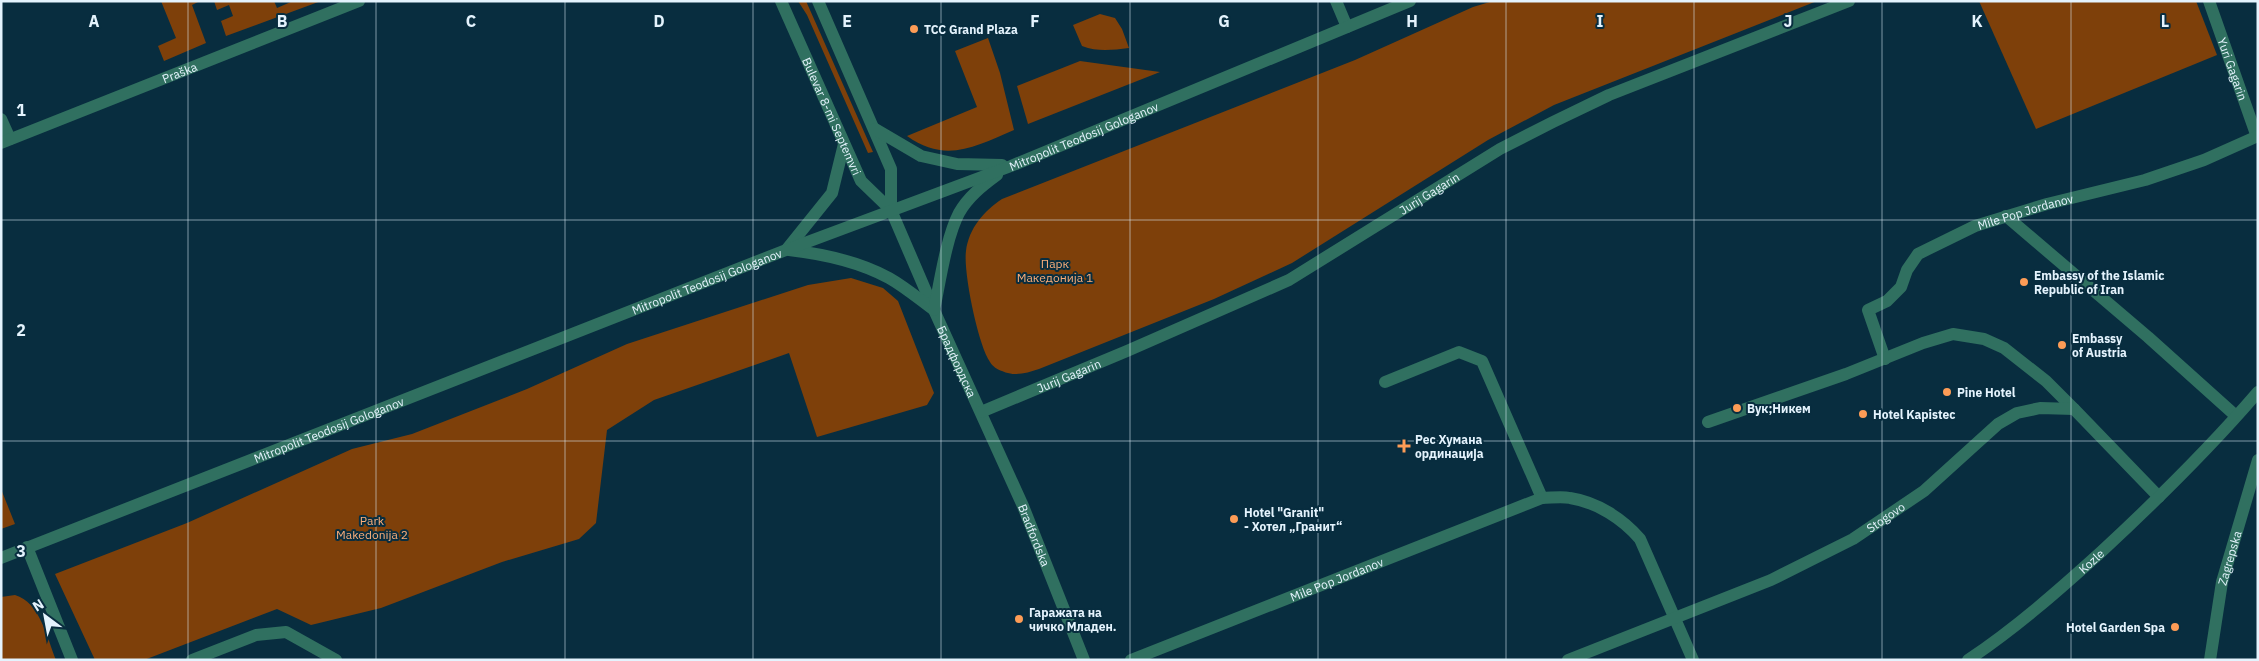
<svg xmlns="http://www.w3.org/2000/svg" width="2259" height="661" font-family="'IBM Plex Sans',sans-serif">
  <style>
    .green { fill: #7e400a }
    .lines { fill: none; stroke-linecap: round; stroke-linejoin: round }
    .minor { stroke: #307060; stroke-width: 12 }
    .grid { fill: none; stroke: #e4f3fd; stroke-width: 1; stroke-opacity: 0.55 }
    .poi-dot { fill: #fd9c56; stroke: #082d3f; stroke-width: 2 }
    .labels { text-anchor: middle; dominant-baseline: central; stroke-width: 4; stroke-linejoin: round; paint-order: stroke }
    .poi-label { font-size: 12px; font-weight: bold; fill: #e4f3fd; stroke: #082d3f; text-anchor: start }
    .street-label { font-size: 12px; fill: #e4f3fd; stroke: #082d3f }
    .park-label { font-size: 12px; fill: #fcaf7b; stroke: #082d3f }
    .grid-label { font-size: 16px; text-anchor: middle; font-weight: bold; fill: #e4f3fd; stroke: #082d3f; stroke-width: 4; stroke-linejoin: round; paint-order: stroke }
  </style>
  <rect width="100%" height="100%" fill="#082d3f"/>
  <g class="green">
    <polygon points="161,1 200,1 192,5 206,43 164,61 158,46 176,38"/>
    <polygon points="214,1 274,1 277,8 293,1 321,1 226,36 221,21 233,16 229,5 217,10"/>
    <polygon points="798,1 806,1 873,152 868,153 807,15"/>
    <path d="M1493,1h324l-263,104 -66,35 -196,123 -78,36 -175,70c-12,4 -24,8 -37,2 -4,-1 -10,-5 -12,-9 -12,-17 -27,-91 -24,-111 3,-23 18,-40 36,-52l353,-139 118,-53z"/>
    <polygon points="1979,1 2196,1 2217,55 2036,129"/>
    <path d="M1100,14l15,4 7,11 7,19c-17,2 -31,4 -47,-2l-9,-21z"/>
    <path d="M988,38l12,35 14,57c-38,16 -68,34 -107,6l70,-29 -22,-56z"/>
    <polygon points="1080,61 1160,72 1028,124 1017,86"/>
    <polygon points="851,278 883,288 898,301 934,393 927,405 817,437 789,353 654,400 607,430 596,523 579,539 502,562 381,608 311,625 277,609 144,660 95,660 55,574 187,523 352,449 412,434 527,389 627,344 808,285"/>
    <polygon points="1,489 15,524 1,529"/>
    <path d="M15,595c25,7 32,43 41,65h-55v-63z"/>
  </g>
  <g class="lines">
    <g class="minor">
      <path id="s1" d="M781,1l80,180 30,29 43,100 89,196 61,154"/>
      <polyline points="818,1 891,169 891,210"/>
      <polyline points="1336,1 1347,27"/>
      <path id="s2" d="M2209,1l48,136"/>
      <polyline points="1,119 10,139"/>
      <polyline points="875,129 921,156 957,164 1002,165"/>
      <path id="s3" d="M1,143l358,-142"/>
      <polyline points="2006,216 2148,337 2236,416"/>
      <polyline points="787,249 832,193 844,144"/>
      <path d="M789,250c35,4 69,11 100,28 16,9 30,21 45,32"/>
      <path d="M934,310c6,-28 12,-72 25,-97 9,-16 23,-27 38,-38"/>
      <path id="s4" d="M1885,359l-17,-49 19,-9 14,-14 6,-17 11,-16 57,-28 72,-22 98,-24 59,-20 54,-24"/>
      <polyline points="1385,382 1459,352 1482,361 1542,498"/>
      <path id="s5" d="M981,412l146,-61 162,-71 211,-131 53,-27 56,-27 240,-94"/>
      <polyline points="1708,422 1846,374 1923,343 1953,334 1984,339 2004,348 2046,381 2074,409"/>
      <polyline points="27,547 72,660"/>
      <path id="s6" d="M1,558l785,-308 225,-84 399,-165"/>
      <polyline points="192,660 256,635 286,632 336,660"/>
      <path id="s7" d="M1131,660l411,-162c9,0 19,-2 28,0 27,4 53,21 70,41l53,121"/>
      <path id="s8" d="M1568,660l203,-80 82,-41 71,-48 74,-67 19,-11 23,-5 34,1 85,88"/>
      <path id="s9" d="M1968,660c48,-32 91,-70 133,-108 55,-51 108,-103 157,-160"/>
      <path id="s10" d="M2210,660l12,-78 36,-122"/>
    </g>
  </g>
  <path class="grid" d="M188,1v659M376,1v659M565,1v659M753,1v659M941,1v659M1130,1v659M1318,1v659M1506,1v659M1694,1v659M1882,1v659M2071,1v659M1,220h2257M1,441h2257"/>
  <g class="poi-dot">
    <circle cx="914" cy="29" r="5"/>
    <circle cx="2024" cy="282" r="5"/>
    <circle cx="2062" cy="345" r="5"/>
    <circle cx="1947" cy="392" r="5"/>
    <circle cx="1737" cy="408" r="5"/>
    <circle cx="1863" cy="414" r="5"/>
    <path d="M1401.5 438.5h5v5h5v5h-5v5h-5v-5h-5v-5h5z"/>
    <circle cx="1234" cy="519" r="5"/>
    <circle cx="1019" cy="619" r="5"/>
    <circle cx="2175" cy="627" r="5"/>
  </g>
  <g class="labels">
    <g class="poi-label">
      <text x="924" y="29">TCC Grand Plaza</text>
      <text x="2034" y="275">Embassy of the Islamic<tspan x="2034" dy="14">Republic of Iran</tspan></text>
      <text x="2072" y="338">Embassy<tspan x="2072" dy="14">of Austria</tspan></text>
      <text x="1957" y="392">Pine Hotel</text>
      <text x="1747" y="408">Вук;Никем</text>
      <text x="1873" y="414">Hotel Kapistec</text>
      <text x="1415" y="439">Рес Хумана<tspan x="1415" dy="14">ординација</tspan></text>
      <text x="1244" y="512">Hotel "Granit"<tspan x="1244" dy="14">- Хотел „Гранит“</tspan></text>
      <text x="1029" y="612">Гаражата на<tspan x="1029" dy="14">чичко Младен.</tspan></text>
      <text x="2165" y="627" text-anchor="end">Hotel Garden Spa</text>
    </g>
    <g class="street-label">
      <text stroke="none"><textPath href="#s2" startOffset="72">Yuri Gagarin</textPath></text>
      <text stroke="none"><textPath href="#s3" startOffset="192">Praška</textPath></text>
      <text stroke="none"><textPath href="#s1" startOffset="126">Bulevar 8-mi Septemvri</textPath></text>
      <text stroke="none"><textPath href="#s6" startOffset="1162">Mitropolit Teodosij Gologanov</textPath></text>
      <text stroke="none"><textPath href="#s5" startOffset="500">Jurij Gagarin</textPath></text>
      <text stroke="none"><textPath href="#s4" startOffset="246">Mile Pop Jordanov</textPath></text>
      <text stroke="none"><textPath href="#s6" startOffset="758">Mitropolit Teodosij Gologanov</textPath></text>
      <text stroke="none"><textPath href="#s1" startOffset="404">Брадфордска</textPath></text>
      <text stroke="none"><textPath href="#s5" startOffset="95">Jurij Gagarin</textPath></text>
      <text stroke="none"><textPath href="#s6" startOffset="352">Mitropolit Teodosij Gologanov</textPath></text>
      <text stroke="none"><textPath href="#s8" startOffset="349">Stogovo</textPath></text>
      <text stroke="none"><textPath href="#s1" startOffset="594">Bradfordska</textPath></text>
      <text stroke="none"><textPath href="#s10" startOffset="104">Zagrepska</textPath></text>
      <text stroke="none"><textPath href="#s9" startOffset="158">Kozle</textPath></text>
      <text stroke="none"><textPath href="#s7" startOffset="221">Mile Pop Jordanov</textPath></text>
    </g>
    <g class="park-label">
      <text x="1055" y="263">Парк<tspan x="1055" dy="14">Македонија 1</tspan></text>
      <text x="372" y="520">Park<tspan x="372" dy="14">Makedonija 2</tspan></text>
    </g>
  </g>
  <g class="grid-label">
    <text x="94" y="27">A</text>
    <text x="282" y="27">B</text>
    <text x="471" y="27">C</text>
    <text x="659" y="27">D</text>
    <text x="847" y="27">E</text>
    <text x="1035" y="27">F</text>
    <text x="1224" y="27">G</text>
    <text x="1412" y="27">H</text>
    <text x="1600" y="27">I</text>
    <text x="1788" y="27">J</text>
    <text x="1977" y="27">K</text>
    <text x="2165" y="27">L</text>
    <text x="21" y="116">1</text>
    <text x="21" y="336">2</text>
    <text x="21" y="557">3</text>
  </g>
  <rect width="2259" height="661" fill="none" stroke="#e4f3fd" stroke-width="5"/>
  <g transform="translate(45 616) rotate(328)" stroke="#082d3f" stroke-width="4" paint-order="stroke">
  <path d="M0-4L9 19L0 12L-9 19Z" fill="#e4f3fd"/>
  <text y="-8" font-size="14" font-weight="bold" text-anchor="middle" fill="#e4f3fd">N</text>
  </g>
</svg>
